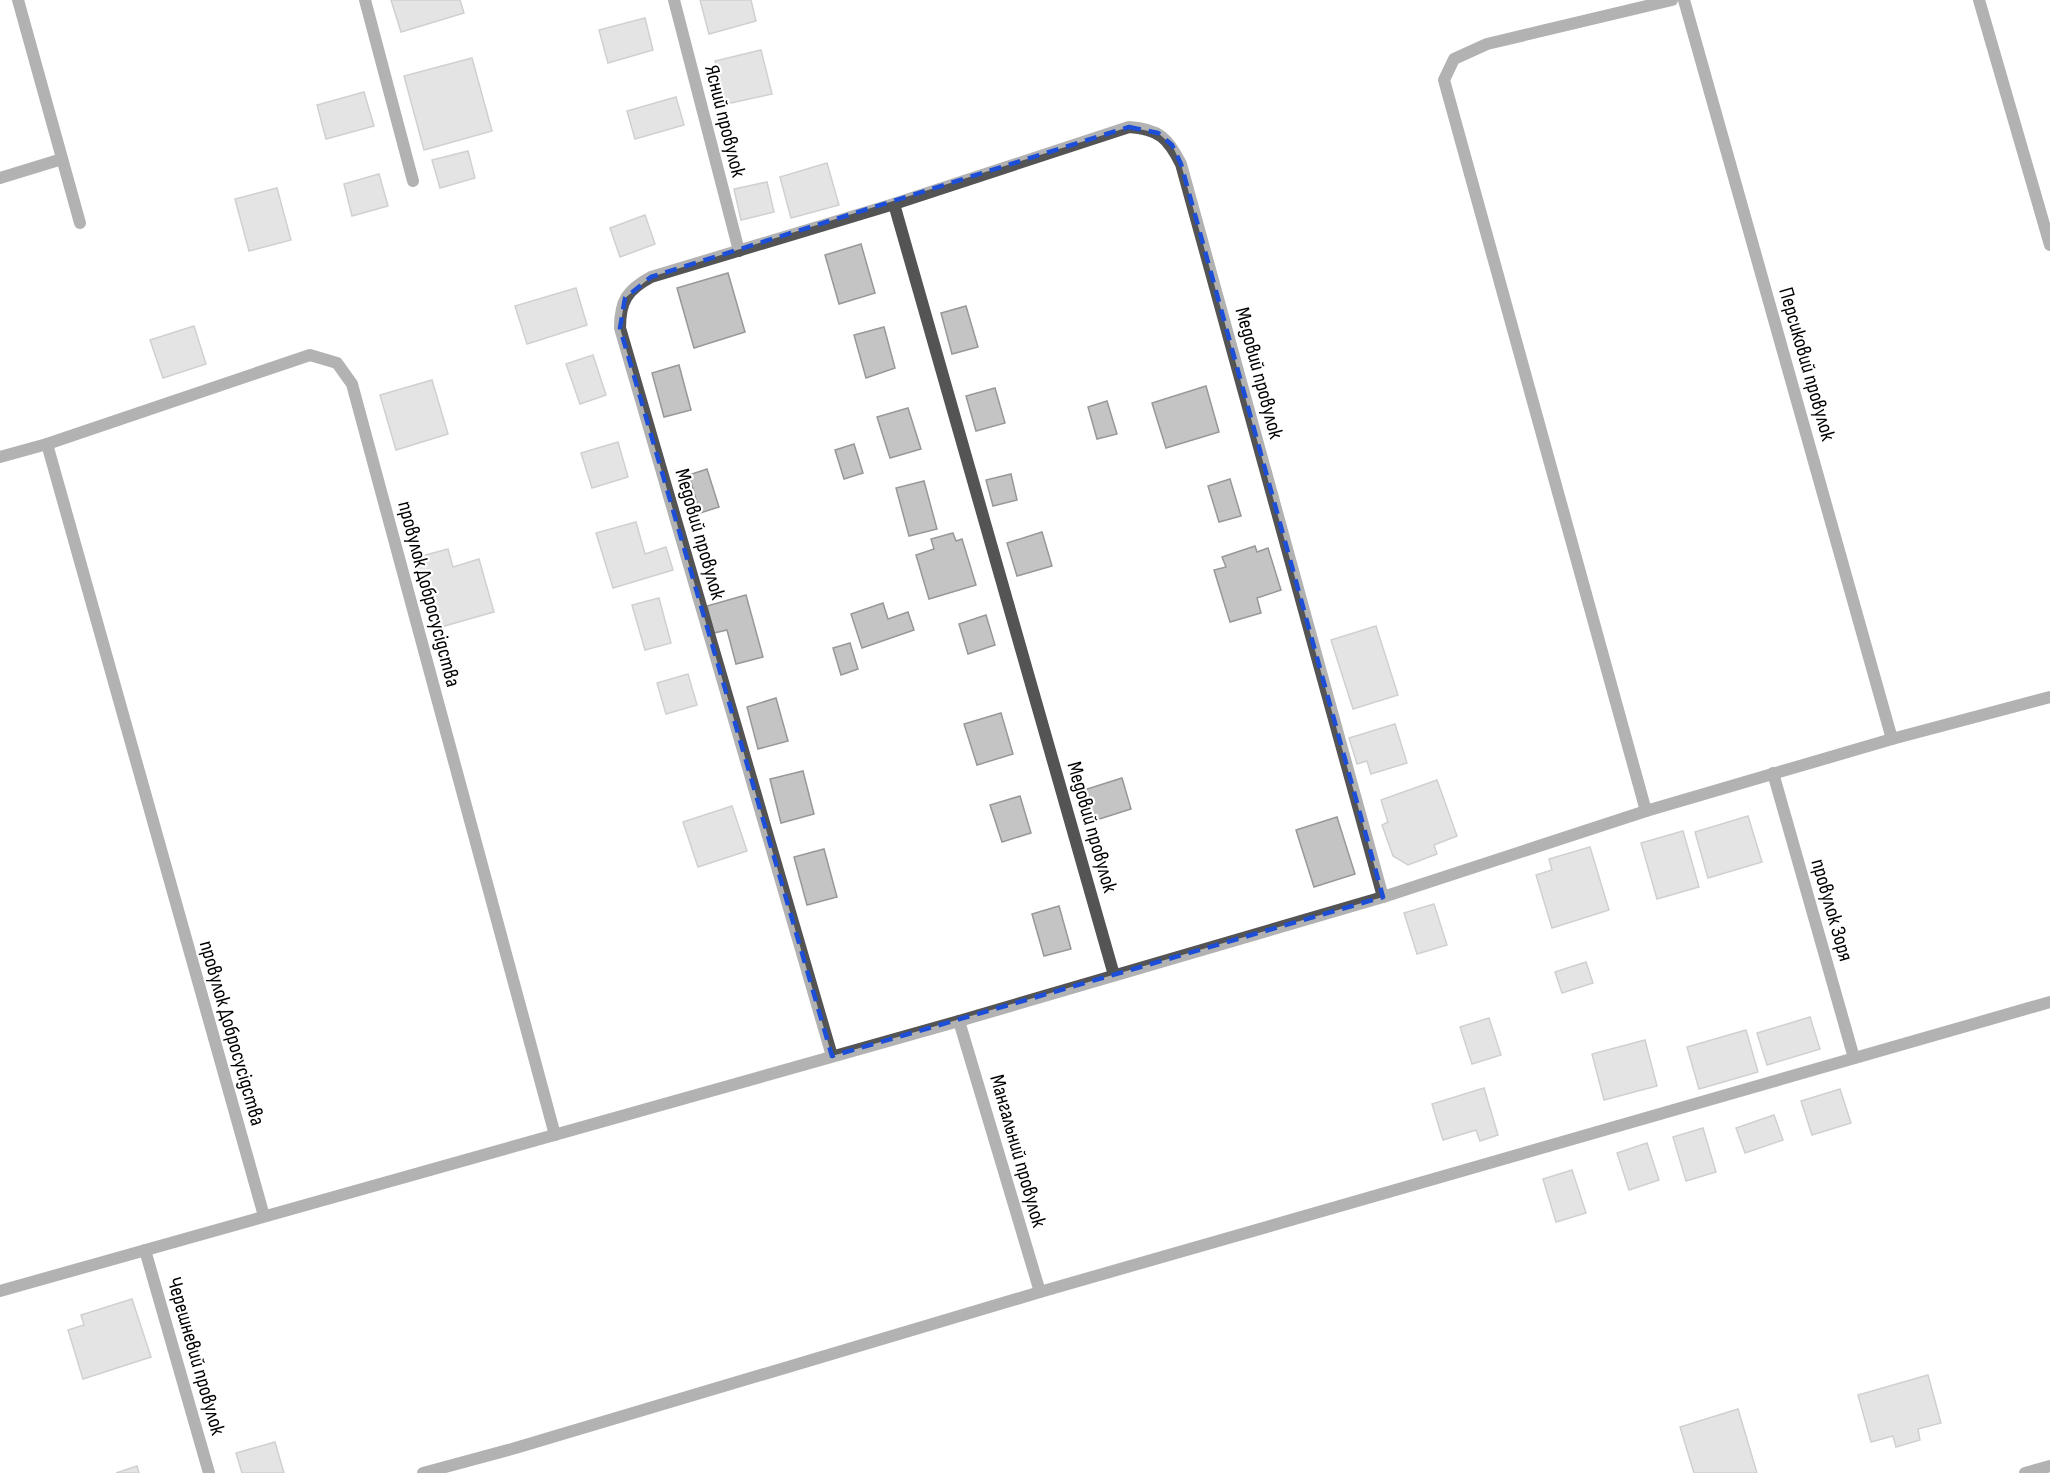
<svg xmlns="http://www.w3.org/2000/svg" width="2050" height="1473" font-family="'Sofia Sans Condensed',sans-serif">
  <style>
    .building { fill: #c4c4c4; stroke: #989898; stroke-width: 1.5 }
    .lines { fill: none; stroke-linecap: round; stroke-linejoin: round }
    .lane { stroke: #545454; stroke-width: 12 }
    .street { stroke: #545454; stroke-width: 12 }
    .marked { fill: none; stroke: #1d4ed8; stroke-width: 4.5; stroke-dasharray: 12 8; stroke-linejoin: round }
    .labels { text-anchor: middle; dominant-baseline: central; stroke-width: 4.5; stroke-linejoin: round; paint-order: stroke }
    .street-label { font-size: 21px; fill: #000; stroke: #fff }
  </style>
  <rect width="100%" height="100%" fill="#fff"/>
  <g class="building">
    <polygon points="391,0 460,0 464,13 401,32"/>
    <polygon points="700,0 751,0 756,21 709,34"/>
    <polygon points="645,18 653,50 608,63 599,30"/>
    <polygon points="761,50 772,94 726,104 715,61"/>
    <polygon points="472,58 492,131 424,150 404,76"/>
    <polygon points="364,92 374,126 326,139 317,105"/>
    <polygon points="676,97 684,125 635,139 627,111"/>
    <polygon points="468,151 475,178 440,188 432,160"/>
    <polygon points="827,163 839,205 791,218 780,177"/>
    <polygon points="379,174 388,206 352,216 344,184"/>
    <polygon points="767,182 774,212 741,220 734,189"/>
    <polygon points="277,188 291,240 249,251 235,199"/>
    <polygon points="645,215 655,244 620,257 610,228"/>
    <polygon points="861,244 875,293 839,304 825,255"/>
    <polygon points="728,273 745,332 694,348 677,288"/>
    <polygon points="576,288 587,325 527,344 515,306"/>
    <polygon points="966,306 978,347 952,354 941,313"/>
    <polygon points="194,326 206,364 163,378 150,340"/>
    <polygon points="884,327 895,368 866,378 854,335"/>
    <polygon points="593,355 606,395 580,404 566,364"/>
    <polygon points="679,365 691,410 664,417 652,373"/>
    <polygon points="432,380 448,434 396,450 380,395"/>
    <polygon points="1206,386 1219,432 1166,448 1152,403"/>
    <polygon points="995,388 1005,423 976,431 966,396"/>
    <polygon points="1107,401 1117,434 1097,439 1088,407"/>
    <polygon points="908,408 921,449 890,458 877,417"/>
    <polygon points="618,442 628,477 592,488 581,453"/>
    <polygon points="854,444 863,473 844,479 835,450"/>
    <polygon points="707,469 719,507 700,513 689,475"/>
    <polygon points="1011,474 1017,500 993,506 986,480"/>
    <polygon points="1230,479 1241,516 1219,522 1208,486"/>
    <polygon points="924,481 937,529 909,536 896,488"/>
    <polygon points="636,522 645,554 666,547 673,570 613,588 596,533"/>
    <polygon points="1042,532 1052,566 1017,576 1007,543"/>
    <polygon points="953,533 956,541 962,539 976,585 929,599 916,555 934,549 931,539"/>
    <polygon points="1255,546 1257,552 1268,548 1281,590 1257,598 1261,613 1230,622 1214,570 1226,567 1222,557"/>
    <polygon points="448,549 453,567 479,559 494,612 434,629 414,558"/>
    <polygon points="746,595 763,657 736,664 727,630 714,633 707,606"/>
    <polygon points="659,598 671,643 645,650 632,605"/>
    <polygon points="883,603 888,619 908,612 914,630 862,648 851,614"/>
    <polygon points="986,615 995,645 968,654 959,624"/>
    <polygon points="1376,626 1398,695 1353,709 1331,640"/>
    <polygon points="850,643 858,669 841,675 833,648"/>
    <polygon points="688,674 697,705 666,714 657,683"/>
    <polygon points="776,698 788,741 758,749 747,707"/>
    <polygon points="1001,713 1013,754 977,765 964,724"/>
    <polygon points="1395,724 1407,763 1371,774 1367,761 1357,764 1349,738"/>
    <polygon points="803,771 814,814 781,823 770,779"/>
    <polygon points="1122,778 1131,809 1093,821 1084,790"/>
    <polygon points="1437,780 1457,836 1434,845 1437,854 1408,865 1393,856 1382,825 1388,822 1381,800"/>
    <polygon points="1020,796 1031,833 1002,842 990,805"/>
    <polygon points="732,806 747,851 698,867 683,822"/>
    <polygon points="1748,816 1762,862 1708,878 1695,832"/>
    <polygon points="1337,817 1355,874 1314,887 1296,830"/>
    <polygon points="1683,831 1699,887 1657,899 1641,843"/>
    <polygon points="1590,847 1609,910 1552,928 1536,875 1552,870 1549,859"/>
    <polygon points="824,849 837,897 807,905 794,857"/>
    <polygon points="1434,904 1447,945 1417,954 1404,913"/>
    <polygon points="1059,906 1071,949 1044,956 1032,914"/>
    <polygon points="1586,962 1593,983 1562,993 1555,972"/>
    <polygon points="1810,1017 1820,1049 1767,1065 1757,1033"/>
    <polygon points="1489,1018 1501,1055 1472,1064 1460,1027"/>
    <polygon points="1746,1030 1758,1072 1699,1089 1687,1047"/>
    <polygon points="1645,1040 1657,1086 1604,1100 1592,1054"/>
    <polygon points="1484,1088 1498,1135 1480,1141 1476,1130 1443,1140 1432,1104"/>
    <polygon points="1840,1089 1851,1123 1812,1135 1801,1101"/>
    <polygon points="1774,1115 1783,1140 1745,1153 1736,1128"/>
    <polygon points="1703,1128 1716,1172 1686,1181 1673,1137"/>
    <polygon points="1647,1143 1659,1180 1629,1190 1617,1153"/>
    <polygon points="1572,1170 1586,1213 1556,1222 1543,1179"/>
    <polygon points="132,1299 151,1357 83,1379 68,1330 84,1325 81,1315"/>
    <polygon points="1928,1375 1941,1423 1918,1429 1920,1440 1896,1447 1893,1436 1871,1442 1858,1395"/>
    <polygon points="1738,1409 1757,1473 1694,1473 1680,1427"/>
    <polygon points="275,1442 284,1473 242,1473 236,1453"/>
    <polygon points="137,1466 139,1473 116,1473"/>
  </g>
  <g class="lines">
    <g class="lane">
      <polyline points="959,1021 1040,1292"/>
      <polyline points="145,1250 209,1473"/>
    </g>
    <g class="street">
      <polyline points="18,0 80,223"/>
      <polyline points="365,0 413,181"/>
      <polyline points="674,0 739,251"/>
      <polyline points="1684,0 1892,739"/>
      <polyline points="1979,0 2050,245"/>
      <polyline points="0,178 62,159"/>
      <polyline points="894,204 1114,975"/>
      <polyline points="47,444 264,1216"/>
      <polyline points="0,457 47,444 310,355 337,363 352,384 555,1135"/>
      <polyline points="1773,773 1854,1058"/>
      <polyline points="1646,811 1444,80 1454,59 1487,44 1672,0"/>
      <path d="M832,1056l-212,-728c0,-27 7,-38 31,-51l243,-73 235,-77c30,2 39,11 52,37l202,733"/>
      <polyline points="0,1291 959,1021 1383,897 1646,811 1892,739 2050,697"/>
      <polyline points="423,1473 512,1449 1040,1292 2050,1002"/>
      <polyline points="2025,1473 2050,1466"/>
    </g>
  </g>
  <path d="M0 0H2050V1473H0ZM1129,127l29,6 14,12 9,19 202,733 -551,159 -212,-728 5,-30 26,-21z" fill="#fff" fill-opacity=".55" fill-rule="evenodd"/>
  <path class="marked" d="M1129,127l29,6 14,12 9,19 202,733 -551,159 -212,-728 5,-30 26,-21z"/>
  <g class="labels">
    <g class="street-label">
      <text transform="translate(725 121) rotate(76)">Ясний провулок</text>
      <text transform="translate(1807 364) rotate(74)">Персиковий провулок</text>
      <text transform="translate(1259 373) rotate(75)">Медовий провулок</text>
      <text transform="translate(700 534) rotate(74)">Медовий провулок</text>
      <text transform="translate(429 594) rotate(75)">провулок Добросусідства</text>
      <text transform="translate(1092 827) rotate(74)">Медовий провулок</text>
      <text transform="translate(1832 910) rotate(74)">провулок Зоря</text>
      <text transform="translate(232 1033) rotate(74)">провулок Добросусідства</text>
      <text transform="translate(1018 1151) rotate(74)">Мангальний провулок</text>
      <text transform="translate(196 1356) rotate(74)">Черешневий провулок</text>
    </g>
  </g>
</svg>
